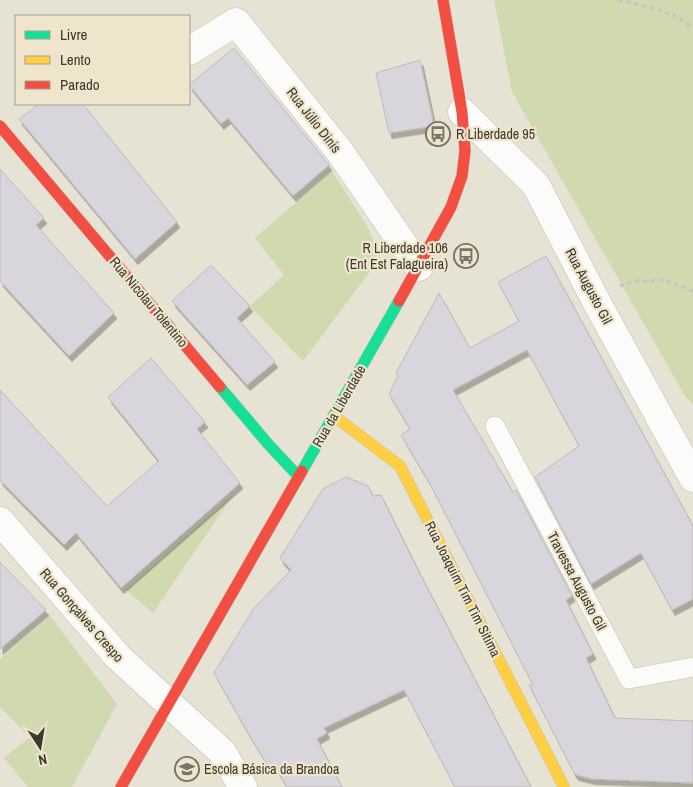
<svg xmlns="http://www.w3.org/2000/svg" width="693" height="787" font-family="'Archivo Narrow',sans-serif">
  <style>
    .green { fill: #d1d9af }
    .building { fill: #d9d5dd; stroke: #bebbba; filter: url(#shadow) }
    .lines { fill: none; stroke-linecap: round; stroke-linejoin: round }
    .lane-casing { stroke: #c2beb3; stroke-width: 20 }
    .street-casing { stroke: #c2beb3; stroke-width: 29 }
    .fast-casing { stroke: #c2beb3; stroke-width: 12 }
    .slow-casing { stroke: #c2beb3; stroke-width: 12 }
    .jam-casing { stroke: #c2beb3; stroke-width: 12 }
    .path { stroke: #c6c5bf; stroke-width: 3; stroke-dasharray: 4 4; stroke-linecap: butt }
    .lane { stroke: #fbfbf9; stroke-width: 19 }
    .street { stroke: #fbfbf9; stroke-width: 28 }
    .fast { stroke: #16e098; stroke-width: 11 }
    .slow { stroke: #ffcf43; stroke-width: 11 }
    .jam { stroke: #f24e42; stroke-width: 11 }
    .labels { text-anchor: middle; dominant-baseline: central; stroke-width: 4.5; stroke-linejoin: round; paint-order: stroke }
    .street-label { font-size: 14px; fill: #3d392f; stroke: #eee5cc }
    .poi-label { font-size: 14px; fill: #3d392f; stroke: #eee5cc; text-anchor: start }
  </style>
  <defs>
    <filter id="shadow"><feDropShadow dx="3" dy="5.5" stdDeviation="0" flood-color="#0004"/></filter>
  </defs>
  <rect width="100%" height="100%" fill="#e6e2d4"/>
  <g class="green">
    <polygon points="494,0 693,0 693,404 685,396 512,92"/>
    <polygon points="332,171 366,224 376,247 377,262 303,361 250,306 284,275 255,238"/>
    <polygon points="233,495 153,613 126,590"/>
    <polygon points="50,616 117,704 72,787 28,787 4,758 30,737 0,707 0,659"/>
  </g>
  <g class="building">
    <polygon points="234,48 329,165 293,196 228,118 221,124 189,85"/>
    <polygon points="420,60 434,126 389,133 376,73"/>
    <polygon points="39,104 83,104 177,222 135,259 19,119"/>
    <polygon points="0,169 44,218 36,225 114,313 69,356 0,281"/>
    <polygon points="546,256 693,526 693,599 672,610 641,553 591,584 535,477 579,446 527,350 453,390 513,492 516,490 572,596 566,600 593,654 586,658 615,718 693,721 693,783 592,779 576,775 574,773 529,685 533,685 507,634 430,484 401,435 410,429 389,394 398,376 396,373 439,293 470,348 519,321 498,282"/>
    <polygon points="211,265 250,306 237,318 275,362 247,385 172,301"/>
    <polygon points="151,358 205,422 197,429 240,483 121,588 76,533 64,545 0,480 0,390 107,506 159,461 108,397"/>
    <polygon points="346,477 368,486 373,496 381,495 417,568 531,787 455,787 404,690 324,728 327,733 317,739 342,787 287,787 274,765 269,768 240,719 214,673 254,608 291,570 280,558 323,489"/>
    <polygon points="0,562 46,610 0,649"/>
  </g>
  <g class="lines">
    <defs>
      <polyline id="lane" points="495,426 629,679 693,667"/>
      <g id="street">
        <polyline points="189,51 236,22 340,152 419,267"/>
        <polyline points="462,112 536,185 596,301 693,478"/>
        <polyline points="0,521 118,657 222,752 243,787"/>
      </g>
      <g id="fast">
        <polyline points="220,387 269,445 299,477"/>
        <polyline points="302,471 399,301"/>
      </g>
      <polyline id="slow" points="334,416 400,466 564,787"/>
      <g id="jam">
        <polyline points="0,126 220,387"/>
        <polyline points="399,301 451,207 462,176 465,151 462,112 443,0"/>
        <polyline points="121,787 302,471"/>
      </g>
    </defs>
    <use href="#lane" class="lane-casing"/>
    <use href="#street" class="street-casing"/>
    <use href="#fast" class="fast-casing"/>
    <use href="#slow" class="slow-casing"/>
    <use href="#jam" class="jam-casing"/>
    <g class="path">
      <polyline points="619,0 649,7 676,16 693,28"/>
      <polyline points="620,286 634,281 665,280 693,291"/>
    </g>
    <use href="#lane" class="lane"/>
    <use href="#street" class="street"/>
    <use href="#fast" class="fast"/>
    <use href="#slow" class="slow"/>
    <use href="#jam" class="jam"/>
  </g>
  <defs>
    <symbol id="bus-ring" viewBox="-11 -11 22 22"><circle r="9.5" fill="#eee5cc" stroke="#787469" stroke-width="1.5"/><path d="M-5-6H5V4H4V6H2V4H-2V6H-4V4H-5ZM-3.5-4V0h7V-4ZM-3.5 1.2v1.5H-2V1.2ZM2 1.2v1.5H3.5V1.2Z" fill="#787469"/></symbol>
    <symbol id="school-ring" viewBox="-11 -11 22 22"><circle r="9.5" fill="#eee5cc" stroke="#787469" stroke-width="1.5"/><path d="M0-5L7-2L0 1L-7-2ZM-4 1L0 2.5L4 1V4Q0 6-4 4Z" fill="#787469"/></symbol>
  </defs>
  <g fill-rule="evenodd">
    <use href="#bus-ring" x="424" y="120" width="28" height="28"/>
    <use href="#bus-ring" x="452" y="242" width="28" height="28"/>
    <use href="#school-ring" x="173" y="755" width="28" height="28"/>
  </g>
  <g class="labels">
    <g class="street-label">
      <text transform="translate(314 120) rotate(52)">Rua Júlio Dinis</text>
      <text transform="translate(589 286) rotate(62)">Rua Augusto Gil</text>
      <text transform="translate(149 302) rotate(50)">Rua Nicolau Tolentino</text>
      <text transform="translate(339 406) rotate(-60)">Rua da Liberdade</text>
      <text transform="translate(577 581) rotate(62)">Travessa Augusto Gil</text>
      <text transform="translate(463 589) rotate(63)">Rua Joaquim Tim Tim Sitima</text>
      <text transform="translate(82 615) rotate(49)">Rua Gonçalves Crespo</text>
    </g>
    <g class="poi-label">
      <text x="456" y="134">R Liberdade 95</text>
      <text x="448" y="248" text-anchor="end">R Liberdade 106<tspan x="448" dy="16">(Ent Est Falagueira)</tspan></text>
      <text x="204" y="769">Escola Básica da Brandoa</text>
    </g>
  </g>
  <rect x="15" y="15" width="175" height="90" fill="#eee5cc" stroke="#a7a08d"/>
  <rect x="25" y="31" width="25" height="8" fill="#16e098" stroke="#a7a08d"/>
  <text x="60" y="40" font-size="15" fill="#3d392f">Livre</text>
  <rect x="25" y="56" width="25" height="8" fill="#ffcf43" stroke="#a7a08d"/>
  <text x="60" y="65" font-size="15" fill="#3d392f">Lento</text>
  <rect x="25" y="81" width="25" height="8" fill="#f24e42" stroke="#a7a08d"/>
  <text x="60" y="90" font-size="15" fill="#3d392f">Parado</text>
  <g transform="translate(40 747) rotate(168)" stroke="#eee5cc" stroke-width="4" paint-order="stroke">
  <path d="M0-4L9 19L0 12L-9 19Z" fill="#3d392f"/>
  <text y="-8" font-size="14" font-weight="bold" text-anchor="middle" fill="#3d392f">N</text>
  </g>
</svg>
